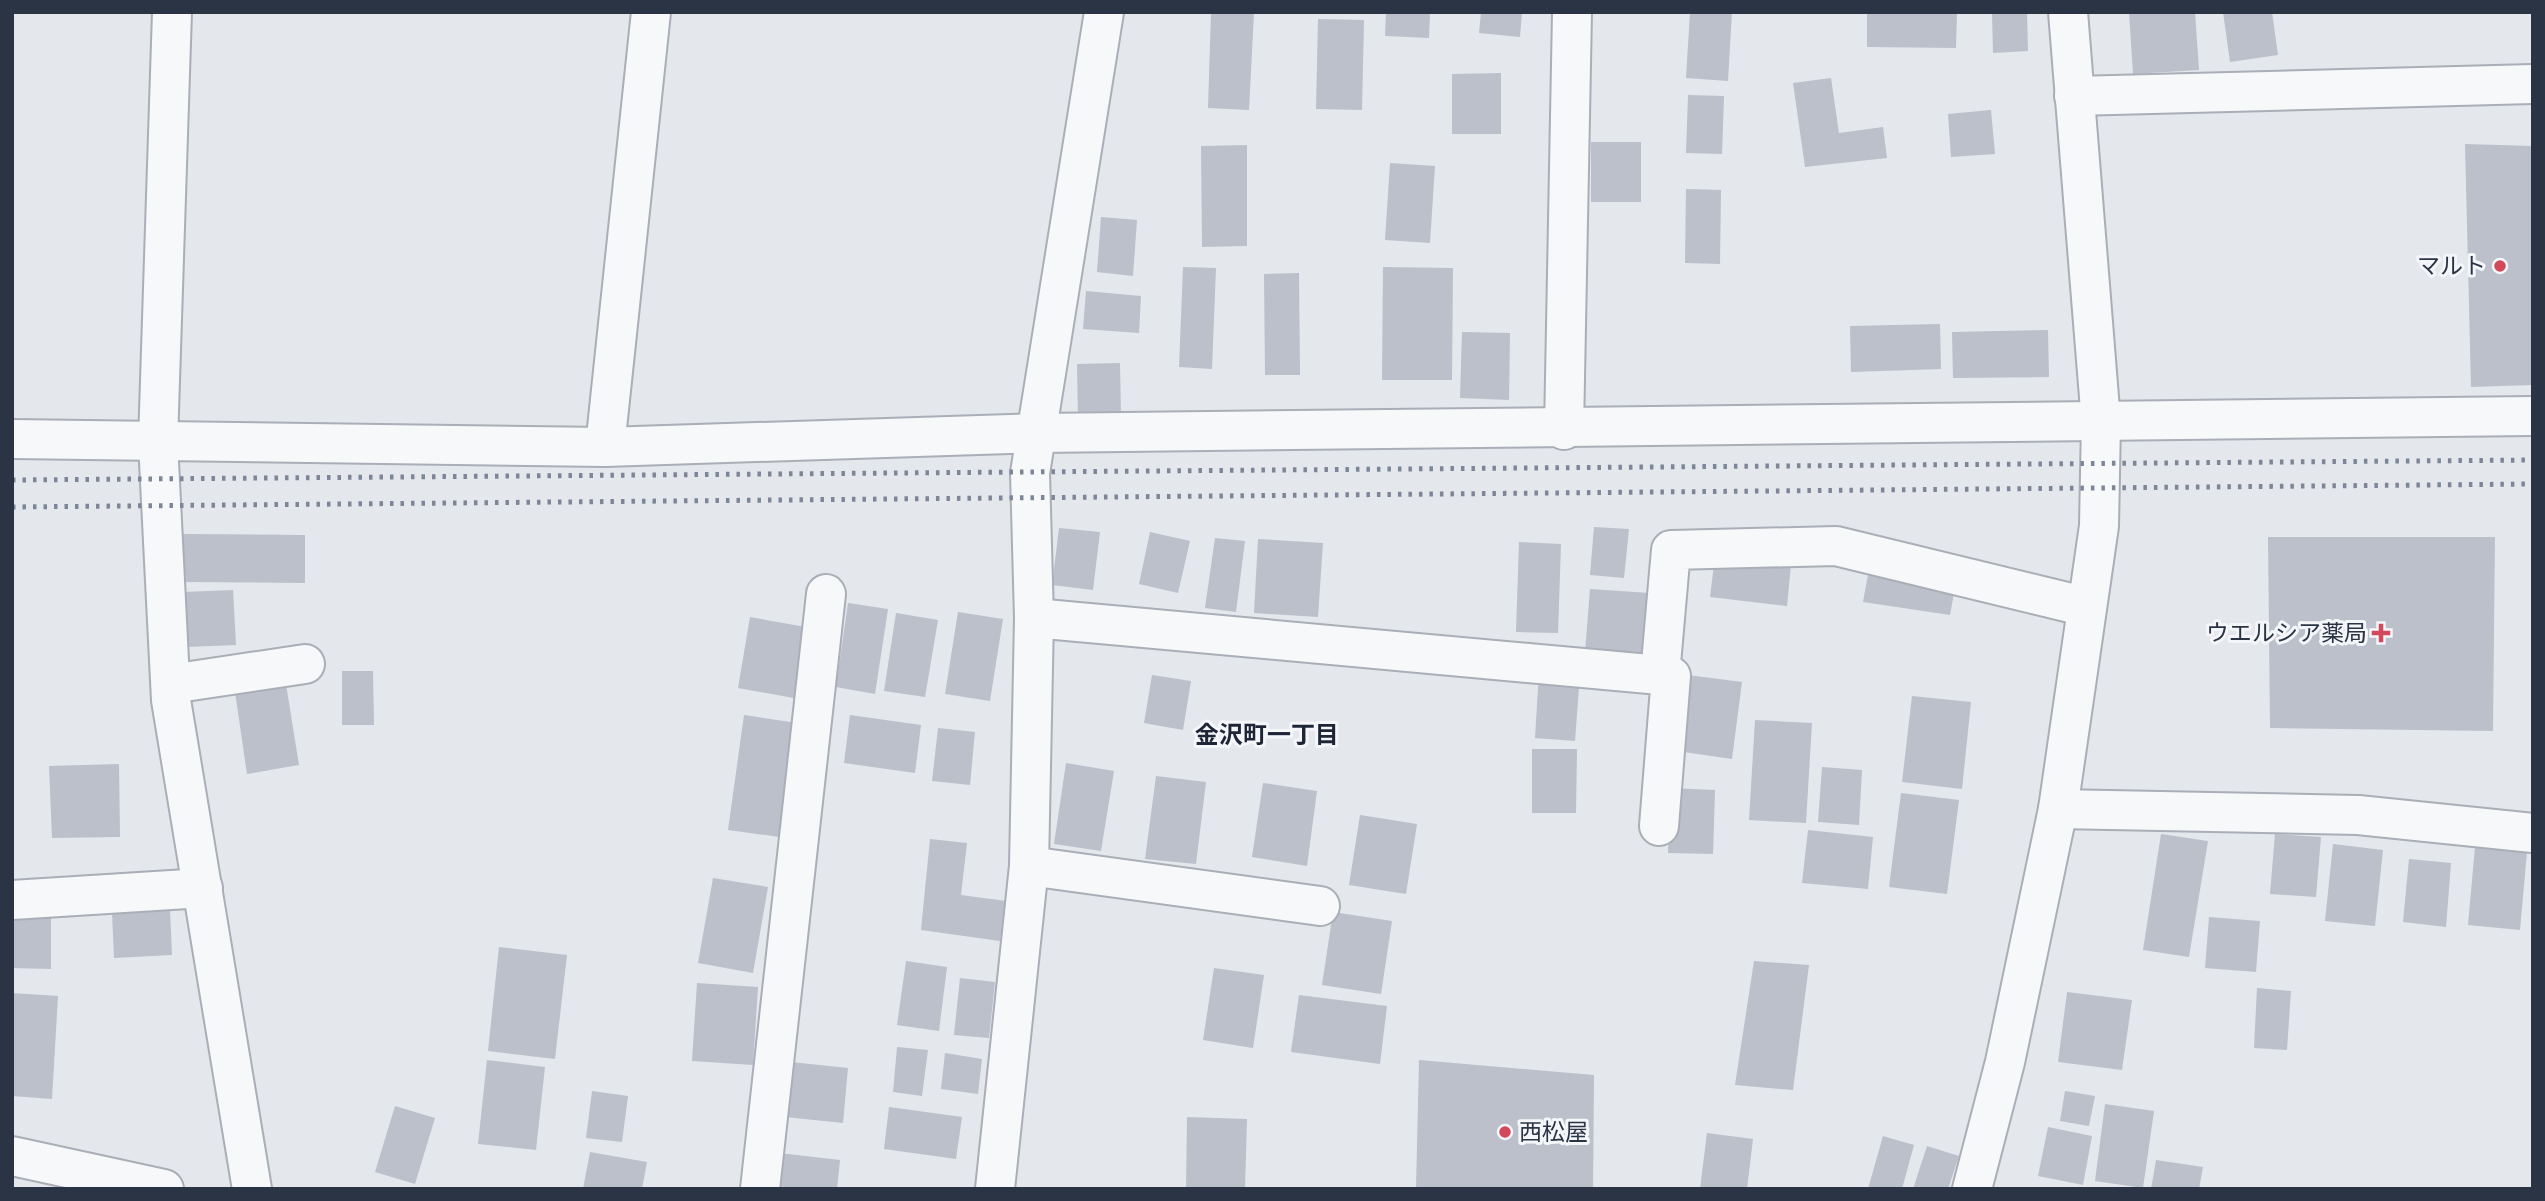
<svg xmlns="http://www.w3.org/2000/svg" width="2545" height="1201" font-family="Karla,'Noto Sans JP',sans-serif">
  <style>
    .building { fill: #bbc0ca }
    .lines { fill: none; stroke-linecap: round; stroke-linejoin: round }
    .minor-casing { stroke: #a9aeb7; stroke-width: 42 }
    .minor { stroke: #f7f8fa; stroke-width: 38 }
    .rail { stroke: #7d8696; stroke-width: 5; stroke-dasharray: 3.5 7; stroke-linecap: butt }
    .poi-dot { fill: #d1495b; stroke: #f4f6f9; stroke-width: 2.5 }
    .labels { text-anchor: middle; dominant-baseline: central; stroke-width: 6; stroke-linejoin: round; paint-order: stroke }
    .poi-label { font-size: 23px; fill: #2b3445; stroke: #f4f6f9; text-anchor: end }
    .neighbourhood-label { font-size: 24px; font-weight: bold; fill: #1d2536; stroke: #f4f6f9 }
  </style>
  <rect width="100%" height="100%" fill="#e4e7ec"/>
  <g class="building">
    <polygon points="1211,12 1254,13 1249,110 1208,108"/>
    <polygon points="1386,12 1430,12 1429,38 1385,36"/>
    <polygon points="1481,12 1522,12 1520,37 1479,33"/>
    <polygon points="1690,12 1732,12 1728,81 1686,78"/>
    <polygon points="1867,12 1957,12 1956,48 1867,47"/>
    <polygon points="1992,12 2027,12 2028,51 1993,53"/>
    <polygon points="2129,12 2195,12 2199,70 2133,74"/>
    <polygon points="2223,12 2272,12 2278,55 2230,62"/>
    <polygon points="1318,19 1364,20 1362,110 1316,109"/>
    <polygon points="1501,73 1501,134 1452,134 1452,74"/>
    <polygon points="1831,78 1839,133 1883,127 1887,158 1805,167 1793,83"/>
    <polygon points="1688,95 1724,96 1722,154 1686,153"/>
    <polygon points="1991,110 1995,154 1951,157 1948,114"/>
    <rect x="1591" y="142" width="50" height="60"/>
    <polygon points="2465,144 2533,146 2533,385 2471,387"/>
    <polygon points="1247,145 1247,246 1202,247 1201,146"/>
    <polygon points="1390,163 1435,166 1430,243 1385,240"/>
    <polygon points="1686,189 1721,190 1720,264 1685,263"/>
    <polygon points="1101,217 1137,220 1133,276 1097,272"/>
    <polygon points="1183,267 1216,268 1212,369 1179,367"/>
    <polygon points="1383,267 1453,268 1452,380 1382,380"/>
    <polygon points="1299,273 1300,375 1265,375 1264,274"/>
    <polygon points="1086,291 1141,296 1139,333 1083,329"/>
    <polygon points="1940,324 1941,369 1851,372 1850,326"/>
    <polygon points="2048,330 2049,377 1953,378 1952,332"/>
    <polygon points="1462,332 1510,333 1509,400 1460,398"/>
    <polygon points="1120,363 1121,417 1078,418 1077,364"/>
    <polygon points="1594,527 1629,529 1624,578 1590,575"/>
    <polygon points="1059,528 1100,532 1093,590 1052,585"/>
    <polygon points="1150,532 1190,541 1178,593 1139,584"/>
    <polygon points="180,534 305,535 305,583 180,582"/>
    <polygon points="2268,537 2495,537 2493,731 2270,728"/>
    <polygon points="1215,538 1245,541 1236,612 1205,608"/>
    <polygon points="1258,539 1323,543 1318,617 1254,613"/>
    <polygon points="1519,542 1561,544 1558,633 1516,632"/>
    <polygon points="1715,556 1791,565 1787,606 1710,597"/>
    <polygon points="1869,569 1956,582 1950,615 1863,602"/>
    <polygon points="1590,589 1650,593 1646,656 1585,652"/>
    <polygon points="233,590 236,645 186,647 183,592"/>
    <polygon points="848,603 888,609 875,694 836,687"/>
    <polygon points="958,612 1003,619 990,701 945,694"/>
    <polygon points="896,613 938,620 925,697 884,691"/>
    <polygon points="750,617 811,628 799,699 738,688"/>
    <polygon points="342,671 373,671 374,725 342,725"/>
    <polygon points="1539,671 1580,674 1575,741 1535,738"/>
    <polygon points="1680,674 1742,682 1732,759 1670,750"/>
    <polygon points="1152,675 1191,681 1183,730 1144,723"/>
    <polygon points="286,684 299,765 247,774 235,692"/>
    <polygon points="1912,696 1971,702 1962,789 1902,782"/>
    <polygon points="744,715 804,724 787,838 728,830"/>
    <polygon points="850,715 921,725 915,773 844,763"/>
    <polygon points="1755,720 1812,723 1806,823 1749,820"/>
    <polygon points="938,728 975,732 970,785 932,781"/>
    <polygon points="1532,749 1577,749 1576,813 1532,813"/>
    <polygon points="1066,763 1114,771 1101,851 1054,844"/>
    <polygon points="119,764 120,837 52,838 49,766"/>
    <polygon points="1822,767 1862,770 1859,825 1818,822"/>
    <polygon points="1156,776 1206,782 1196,864 1145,859"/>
    <polygon points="1263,783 1317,791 1307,866 1252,857"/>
    <polygon points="1670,788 1715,790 1713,854 1668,853"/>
    <polygon points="1901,793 1959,800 1947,894 1889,887"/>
    <polygon points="1360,815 1417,824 1406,894 1349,885"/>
    <polygon points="1808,830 1873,837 1868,889 1802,883"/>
    <polygon points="2161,834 2208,841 2189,957 2143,950"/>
    <polygon points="2275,834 2321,837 2316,897 2270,894"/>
    <polygon points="930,839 967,843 961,895 1006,901 1000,941 921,930"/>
    <polygon points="2333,844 2383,850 2375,926 2325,921"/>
    <polygon points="2475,847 2527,852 2520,930 2468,925"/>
    <polygon points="2409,859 2451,863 2446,927 2403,922"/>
    <polygon points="713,878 768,887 753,973 698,963"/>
    <polygon points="12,909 51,910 51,969 12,968"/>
    <polygon points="170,909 172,955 114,958 112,912"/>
    <polygon points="1333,912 1392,921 1381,994 1322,985"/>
    <polygon points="2209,917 2260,921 2256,972 2205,968"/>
    <polygon points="499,947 567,955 555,1059 488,1051"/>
    <polygon points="906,961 947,967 939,1031 897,1025"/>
    <polygon points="1754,961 1809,965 1793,1090 1735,1085"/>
    <polygon points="1214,968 1264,975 1253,1048 1203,1040"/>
    <polygon points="960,978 995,982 989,1038 954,1035"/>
    <polygon points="697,983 758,987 753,1065 692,1061"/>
    <polygon points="2257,988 2291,991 2287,1050 2254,1048"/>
    <polygon points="2067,992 2132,1000 2122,1070 2058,1062"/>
    <polygon points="12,993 58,996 52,1099 12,1096"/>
    <polygon points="1299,995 1387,1006 1380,1064 1291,1052"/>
    <polygon points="897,1047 928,1050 922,1096 893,1092"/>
    <polygon points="945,1053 982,1059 978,1094 941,1089"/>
    <polygon points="487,1060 545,1067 536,1150 478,1144"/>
    <polygon points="1419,1060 1594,1075 1593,1189 1416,1189"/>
    <polygon points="791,1062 848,1068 843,1123 785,1117"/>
    <polygon points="592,1091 628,1096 622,1142 586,1138"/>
    <polygon points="2065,1091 2095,1096 2089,1126 2060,1121"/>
    <polygon points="2105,1104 2154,1111 2143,1188 2095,1181"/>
    <polygon points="395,1106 435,1118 415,1184 375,1172"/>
    <polygon points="889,1107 962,1117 956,1159 884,1149"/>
    <polygon points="1187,1117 1247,1119 1245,1189 1186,1189"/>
    <polygon points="2048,1127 2092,1136 2083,1185 2038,1176"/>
    <polygon points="1707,1133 1753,1139 1747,1189 1700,1189"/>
    <polygon points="1883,1136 1914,1145 1902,1189 1868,1189"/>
    <polygon points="1927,1146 1959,1156 1948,1189 1913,1189"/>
    <polygon points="590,1152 647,1162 642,1189 583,1189"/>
    <polygon points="779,1153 840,1160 837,1189 775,1189"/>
    <polygon points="2156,1160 2203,1167 2199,1189 2151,1189"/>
  </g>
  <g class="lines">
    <defs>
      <g id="minor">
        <polyline points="172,12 158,442 171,700 252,1189"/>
        <polyline points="2074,96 2533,84"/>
        <polyline points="1564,430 1572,12"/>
        <polyline points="12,439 605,447 1038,433 2533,416"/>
        <polyline points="605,447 651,12"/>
        <polyline points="1034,618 1671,676 1659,826"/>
        <polyline points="1660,675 1671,550 1836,546 2087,607"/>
        <polyline points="171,684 305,664"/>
        <polyline points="2058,809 2358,815 2533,833"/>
        <polyline points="1029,866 1320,906"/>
        <polyline points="12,900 203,888"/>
        <polyline points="12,1156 164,1189"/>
        <polyline points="760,1189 826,594"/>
        <polyline points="995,1189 1029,866 1034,618 1030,473 1104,12"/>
        <polyline points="1972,1189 2005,1062 2058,809 2099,526 2101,422 2068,12"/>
      </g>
    </defs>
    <use href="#minor" class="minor-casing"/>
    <use href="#minor" class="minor"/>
    <g class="rail">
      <polyline points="12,480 2533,460"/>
      <polyline points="12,507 2533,484"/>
    </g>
  </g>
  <g class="poi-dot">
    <circle cx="2500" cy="266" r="7"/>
    <path d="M2377.5 622.5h7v7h7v7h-7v7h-7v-7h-7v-7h7z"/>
    <circle cx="1505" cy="1132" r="7"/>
  </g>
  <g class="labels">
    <g class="poi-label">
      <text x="2486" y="266">マルト</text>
      <text x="2367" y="633">ウエルシア薬局</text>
      <text x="1519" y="1132" text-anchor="start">西松屋</text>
    </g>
    <g class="neighbourhood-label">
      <text x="1267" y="735">金沢町一丁目</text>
    </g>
  </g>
  <rect width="2545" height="1201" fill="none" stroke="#2b3445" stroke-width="28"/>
</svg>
